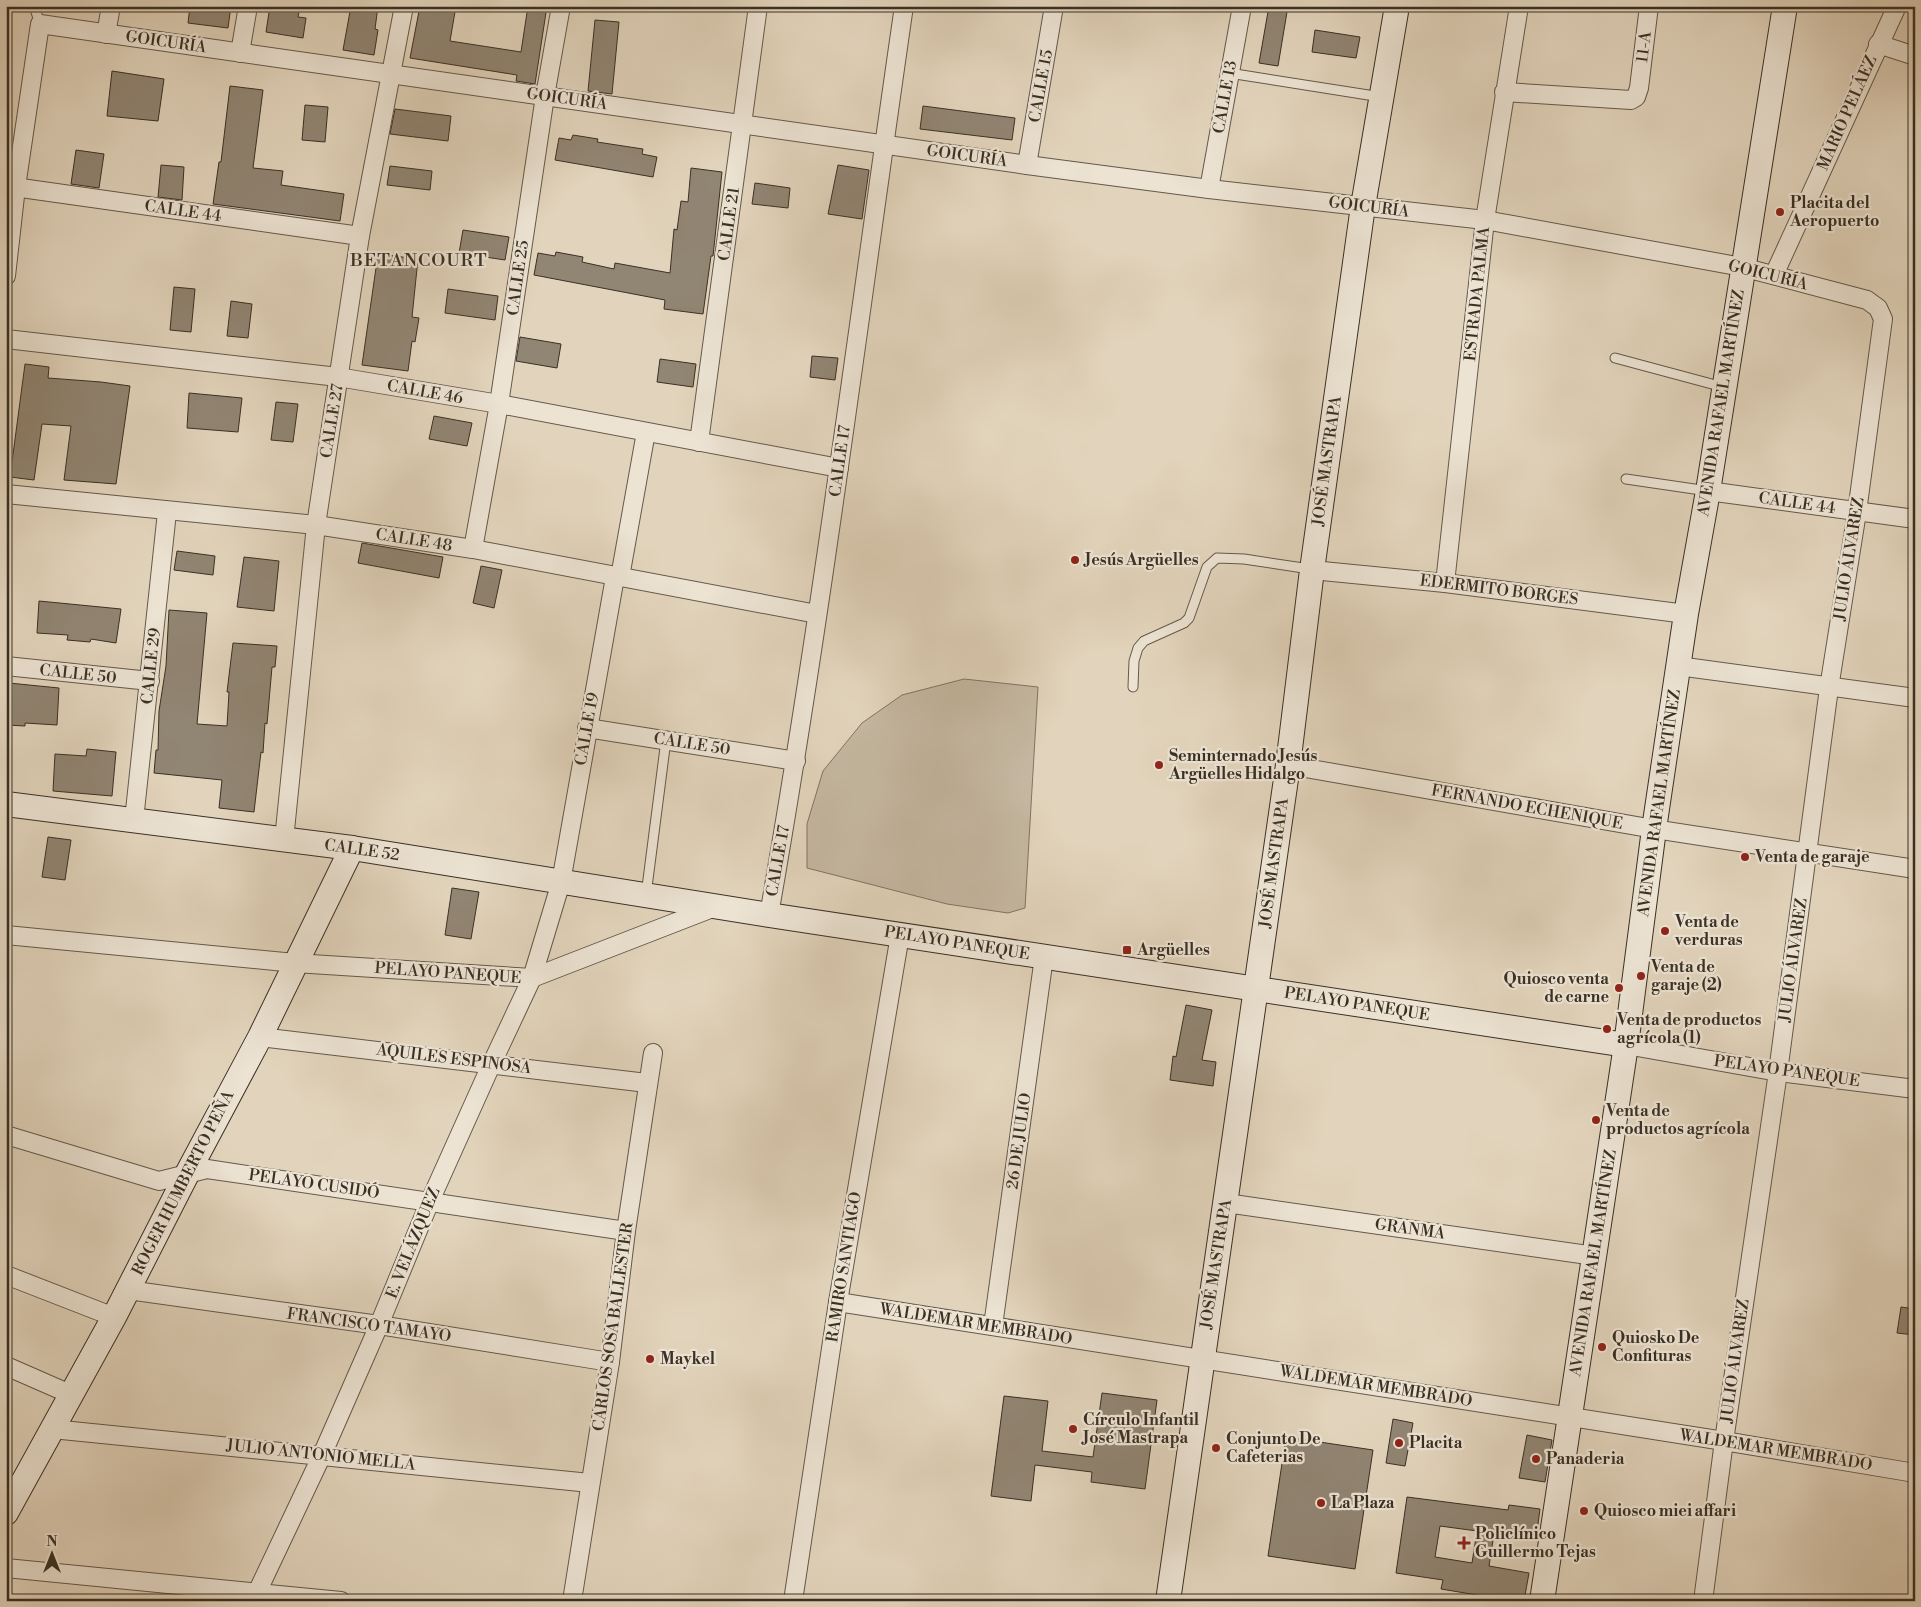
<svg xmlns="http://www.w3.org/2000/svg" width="1921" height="1607" font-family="'Libre Bodoni',serif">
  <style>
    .green { fill: #c5b8a2; stroke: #807463 }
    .building { fill: #918573; stroke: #3a3024; fill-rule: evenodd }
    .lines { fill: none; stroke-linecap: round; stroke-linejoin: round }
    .lane-casing { stroke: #64594a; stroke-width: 11 }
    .street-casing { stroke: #64594a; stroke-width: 20 }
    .secondary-casing { stroke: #3a3024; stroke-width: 26 }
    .lane { stroke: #ece3d3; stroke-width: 9 }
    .street { stroke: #ece3d3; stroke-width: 18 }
    .secondary { stroke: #ece3d3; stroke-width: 24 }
    .poi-dot { fill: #8f2418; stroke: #ece3d3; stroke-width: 2 }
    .labels { text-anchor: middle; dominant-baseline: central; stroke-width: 4.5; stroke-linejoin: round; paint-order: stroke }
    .street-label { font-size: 16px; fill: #3a3024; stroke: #ece3d3 }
    .poi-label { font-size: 16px; font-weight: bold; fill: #3a3024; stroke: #ece3d3; text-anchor: start }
    .neighbourhood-label { font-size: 18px; letter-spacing: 1px; fill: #3a3024; stroke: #ece3d3 }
  </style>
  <rect width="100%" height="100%" fill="#e2d4bc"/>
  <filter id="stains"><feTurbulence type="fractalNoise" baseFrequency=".004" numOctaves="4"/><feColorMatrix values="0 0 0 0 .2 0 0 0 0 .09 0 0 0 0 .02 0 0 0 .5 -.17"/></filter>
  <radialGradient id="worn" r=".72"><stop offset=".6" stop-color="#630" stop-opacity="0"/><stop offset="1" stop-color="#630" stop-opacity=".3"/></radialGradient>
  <polygon class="green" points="964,679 1038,687 1025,908 1008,913 947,904 807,868 807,824 823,771 862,723 902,695"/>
  <g class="building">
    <polygon points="190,6 231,6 228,28 188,23"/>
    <polygon points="270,6 300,6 298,17 306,18 303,38 266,32"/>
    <polygon points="351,6 378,6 375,29 378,30 374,55 343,50"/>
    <polygon points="420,6 456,6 450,41 521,52 528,6 547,6 535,84 516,81 517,75 410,58"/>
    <polygon points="1269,6 1288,6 1278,66 1259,63"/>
    <polygon points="595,20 619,22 612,94 588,91"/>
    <polygon points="1315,30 1360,37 1356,58 1312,52"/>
    <polygon points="112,71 164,79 158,121 107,116"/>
    <polygon points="230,86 263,90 253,168 283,171 281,185 344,194 340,221 213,204 219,162 221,162"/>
    <polygon points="305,105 328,107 325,142 302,140"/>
    <polygon points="923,106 1015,118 1012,140 920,129"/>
    <polygon points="395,109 451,116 448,141 390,134"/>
    <polygon points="573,135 598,139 597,142 643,149 642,154 657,157 653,177 555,160 559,138 571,140"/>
    <polygon points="76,150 104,154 99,188 71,184"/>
    <polygon points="161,165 184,167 182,200 158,197"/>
    <polygon points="838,165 869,170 862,219 828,214"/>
    <polygon points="390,166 432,171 430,190 387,185"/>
    <polygon points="691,168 722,172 713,256 711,256 703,314 664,309 665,300 534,275 538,253 555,256 556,252 583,257 582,262 614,269 615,263 670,273 674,229 677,230 681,201 688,202"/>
    <polygon points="755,183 790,188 788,208 752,204"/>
    <polygon points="463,230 509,237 505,260 459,253"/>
    <polygon points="378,254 418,259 412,317 419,318 415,342 412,341 408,371 362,365"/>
    <polygon points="174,287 195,289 191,332 170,330"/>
    <polygon points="448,289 498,296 495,320 445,313"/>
    <polygon points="231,301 252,304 248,338 227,336"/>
    <polygon points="520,337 561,344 557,368 516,361"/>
    <polygon points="812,356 838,358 835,380 810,377"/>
    <polygon points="660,359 696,364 693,387 657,382"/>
    <polygon points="25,364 49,367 48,378 101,382 130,386 116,484 64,480 71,426 42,424 34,480 10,477"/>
    <polygon points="189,393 242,398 238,432 187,428"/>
    <polygon points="276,402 298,404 293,442 271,440"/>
    <polygon points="434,416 472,423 467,446 429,439"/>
    <polygon points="362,543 443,557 439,578 358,563"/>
    <polygon points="177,551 215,556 213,575 174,570"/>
    <polygon points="244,557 279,561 274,611 237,607"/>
    <polygon points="481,566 502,570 494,608 473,603"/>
    <polygon points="39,601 121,609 116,643 91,639 90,642 67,640 68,635 37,633"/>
    <polygon points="169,610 207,613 197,724 227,726 229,692 227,692 233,643 277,646 275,667 272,667 267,724 265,723 263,753 261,752 254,812 219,808 222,780 154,773 156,750 158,750 159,711 166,666"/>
    <polygon points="9,683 59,688 57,725 25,723 25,726 6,725"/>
    <polygon points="87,749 116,752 112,796 53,791 55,754 86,756"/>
    <polygon points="48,837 71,840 65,880 42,877"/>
    <polygon points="452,888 479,892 471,939 445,935"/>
    <polygon points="1186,1005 1212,1010 1202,1060 1216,1062 1213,1086 1170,1080 1173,1056 1176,1057"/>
    <polygon points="1901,1307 1915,1309 1915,1335 1897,1333"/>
    <polygon points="1102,1393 1157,1400 1145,1489 1091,1482 1092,1472 1035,1465 1031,1501 991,1496 1004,1396 1048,1401 1042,1451 1093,1457"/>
    <polygon points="1393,1419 1413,1423 1405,1466 1386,1463"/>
    <polygon points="1527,1435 1552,1440 1545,1482 1519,1478"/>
    <polygon points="1286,1437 1373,1450 1355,1569 1268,1556"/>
    <path d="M1407,1497l101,13 1,-5 31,4 -4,30 -42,-5 -5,32 40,7 -5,28h-11l-72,-12 2,-9 -47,-7zM1440,1526l37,5 -5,32 -37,-6z"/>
  </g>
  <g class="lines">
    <defs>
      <g id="lane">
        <polyline points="34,6 40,24"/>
        <polyline points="1229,73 1381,97"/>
        <polyline points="1615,358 1723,387"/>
        <polyline points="1626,479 1708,491"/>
        <polyline points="1133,687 1134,661 1138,648 1144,641 1184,623 1189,618 1207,567 1217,558 1244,559 1310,569"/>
        <polyline points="646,895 666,740"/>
      </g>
      <g id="street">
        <polyline points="106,34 111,6"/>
        <polyline points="1878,44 1915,56"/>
        <polyline points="240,53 248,6"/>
        <polyline points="1504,92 1631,100 1636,97 1639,88 1649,6"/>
        <polyline points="1027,165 1054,6"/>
        <polyline points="7,186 360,236"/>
        <polyline points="1209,189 1242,6"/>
        <polyline points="1774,275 1897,6"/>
        <polyline points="6,276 16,187 40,24 1027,165 1209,189 1485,220 1742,267 1867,300 1878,308 1883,319 1857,512 1829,688 1778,1072 1724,1441 1703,1601"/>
        <polyline points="6,339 338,377 499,404 839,468"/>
        <polyline points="699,442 758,6"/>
        <polyline points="1708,491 1915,519"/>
        <polyline points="6,494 316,525 473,549 817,614"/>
        <polyline points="473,549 499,404 545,96 561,6"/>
        <polyline points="1312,570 1445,583 1686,614"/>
        <polyline points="620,577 646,432"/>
        <polyline points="1445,583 1485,220 1519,6"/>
        <polyline points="6,666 150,681"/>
        <polyline points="1678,666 1915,698"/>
        <polyline points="587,728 796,761"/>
        <polyline points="1288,765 1654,829 1915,869"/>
        <polyline points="134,820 167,512"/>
        <polyline points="284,840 316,525 360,236 404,6"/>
        <path d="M769,915c53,-302 91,-606 135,-909"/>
        <polyline points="6,935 295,963 532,978 715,907"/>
        <polyline points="260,1037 647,1083"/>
        <polyline points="1626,1045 1778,1072 1915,1089"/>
        <polyline points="6,1135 159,1181 207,1169 626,1231"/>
        <polyline points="1226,1203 1595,1256"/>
        <polyline points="6,1275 114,1317"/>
        <polyline points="128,1290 379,1325 610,1362"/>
        <polyline points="838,1302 1724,1441 1915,1473"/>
        <polyline points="993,1326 1044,957"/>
        <polyline points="6,1366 70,1394"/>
        <polyline points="52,1429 590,1483"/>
        <polyline points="6,1568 341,1601"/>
        <polyline points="253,1601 322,1455 379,1325 430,1201 492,1063 532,978 561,882 615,577"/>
        <polyline points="572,1601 610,1362 626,1231 653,1053"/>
        <polyline points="793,1601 838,1302 900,935"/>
      </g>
      <g id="secondary">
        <polyline points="6,804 352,848 769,915 1626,1045"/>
        <polyline points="6,1513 114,1317 187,1174 260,1037 352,848"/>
        <polyline points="1168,1601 1288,765 1312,570 1363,206 1397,6"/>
        <polyline points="1542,1601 1626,1045 1654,829 1686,614 1708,491 1785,6"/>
      </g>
    </defs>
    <use href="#lane" class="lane-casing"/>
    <use href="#street" class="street-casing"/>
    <use href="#secondary" class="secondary-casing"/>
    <use href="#lane" class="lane"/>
    <use href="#street" class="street"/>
    <use href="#secondary" class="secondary"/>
  </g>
  <g class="poi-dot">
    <circle cx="1780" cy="212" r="5"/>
    <circle cx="1075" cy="560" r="5"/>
    <circle cx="1159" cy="765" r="5"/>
    <circle cx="1745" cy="857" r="5"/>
    <circle cx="1665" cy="931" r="5"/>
    <rect x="1122" y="945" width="10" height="10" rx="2.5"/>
    <circle cx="1641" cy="976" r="5"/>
    <circle cx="1619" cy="988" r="5"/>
    <circle cx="1607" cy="1029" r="5"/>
    <circle cx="1596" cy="1120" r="5"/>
    <circle cx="1602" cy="1347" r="5"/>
    <circle cx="650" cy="1359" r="5"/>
    <circle cx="1073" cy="1429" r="5"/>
    <circle cx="1399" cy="1443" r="5"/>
    <circle cx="1216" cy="1448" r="5"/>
    <circle cx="1536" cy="1459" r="5"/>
    <circle cx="1321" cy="1503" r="5"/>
    <circle cx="1584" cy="1511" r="5"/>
    <path d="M1461.5 1535.5h5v5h5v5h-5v5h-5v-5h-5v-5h5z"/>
  </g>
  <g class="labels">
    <g class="street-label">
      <text transform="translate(166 42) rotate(8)">GOICURÍA</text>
      <text transform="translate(1644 47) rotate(-83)">11-A</text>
      <text transform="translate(1041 86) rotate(-80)">CALLE 15</text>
      <text transform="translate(1225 97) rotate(-80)">CALLE 13</text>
      <text transform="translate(567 99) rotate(8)">GOICURÍA</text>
      <text transform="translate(1847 113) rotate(-66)">MARIO PELÁEZ</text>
      <text transform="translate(967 156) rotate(8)">GOICURÍA</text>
      <text transform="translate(1369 207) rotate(7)">GOICURÍA</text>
      <text transform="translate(183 211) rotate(8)">CALLE 44</text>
      <text transform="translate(729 224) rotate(-82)">CALLE 21</text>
      <text transform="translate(1768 275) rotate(14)">GOICURÍA</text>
      <text transform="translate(518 278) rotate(-82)">CALLE 25</text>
      <text transform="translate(1477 294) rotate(-84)">ESTRADA PALMA</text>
      <text transform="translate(425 392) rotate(10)">CALLE 46</text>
      <text transform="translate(1721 403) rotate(-81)">AVENIDA RAFAEL MARTÍNEZ</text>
      <text transform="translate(332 421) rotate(-81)">CALLE 27</text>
      <text transform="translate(840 461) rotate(-82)">CALLE 17</text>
      <text transform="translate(1327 461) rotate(-82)">JOSÉ MASTRAPA</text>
      <text transform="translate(1797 503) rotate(8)">CALLE 44</text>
      <text transform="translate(414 540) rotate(9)">CALLE 48</text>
      <text transform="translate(1849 559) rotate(-81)">JULIO ÁLVAREZ</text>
      <text transform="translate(1499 590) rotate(7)">EDERMITO BORGES</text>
      <text transform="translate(151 666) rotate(-84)">CALLE 29</text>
      <text transform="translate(78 674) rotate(6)">CALLE 50</text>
      <text transform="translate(587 729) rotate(-80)">CALLE 19</text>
      <text transform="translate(692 744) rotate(9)">CALLE 50</text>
      <text transform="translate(1659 803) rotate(-82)">AVENIDA RAFAEL MARTÍNEZ</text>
      <text transform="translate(1527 807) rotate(10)">FERNANDO ECHENIQUE</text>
      <text transform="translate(362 850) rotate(8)">CALLE 52</text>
      <text transform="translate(778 861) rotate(-80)">CALLE 17</text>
      <text transform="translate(1274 863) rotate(-82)">JOSÉ MASTRAPA</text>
      <text transform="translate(957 943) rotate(9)">PELAYO PANEQUE</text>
      <text transform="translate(1793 960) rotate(-82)">JULIO ÁLVAREZ</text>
      <text transform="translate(448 973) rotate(4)">PELAYO PANEQUE</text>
      <text transform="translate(1357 1004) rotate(9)">PELAYO PANEQUE</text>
      <text transform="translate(454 1059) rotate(7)">AQUILES ESPINOSA</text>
      <text transform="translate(1787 1071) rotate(8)">PELAYO PANEQUE</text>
      <text transform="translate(1019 1141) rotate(-82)">26 DE JULIO</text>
      <text transform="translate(183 1183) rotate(-63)">ROGER HUMBERTO PEÑA</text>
      <text transform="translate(314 1184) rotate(8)">PELAYO CUSIDÓ</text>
      <text transform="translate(1410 1229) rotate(8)">GRANMA</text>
      <text transform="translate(413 1243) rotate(-68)">E. VELÁZQUEZ</text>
      <text transform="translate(1593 1263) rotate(-81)">AVENIDA RAFAEL MARTÍNEZ</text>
      <text transform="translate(1216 1264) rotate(-81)">JOSÉ MASTRAPA</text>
      <text transform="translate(844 1267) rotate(-81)">RAMIRO SANTIAGO</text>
      <text transform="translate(976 1324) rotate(9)">WALDEMAR MEMBRADO</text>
      <text transform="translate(369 1325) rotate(8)">FRANCISCO TAMAYO</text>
      <text transform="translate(613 1327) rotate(-82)">CARLOS SOSA BALLESTER</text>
      <text transform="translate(1735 1361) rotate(-82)">JULIO ÁLVAREZ</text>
      <text transform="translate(1376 1386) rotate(9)">WALDEMAR MEMBRADO</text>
      <text transform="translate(1776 1450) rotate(9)">WALDEMAR MEMBRADO</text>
      <text transform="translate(321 1455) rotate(6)">JULIO ANTONIO MELLA</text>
    </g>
    <g class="poi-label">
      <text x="1790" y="203">Placita del<tspan x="1790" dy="18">Aeropuerto</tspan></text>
      <text x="1085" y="560">Jesús Argüelles</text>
      <text x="1169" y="756">Seminternado Jesús<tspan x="1169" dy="18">Argüelles Hidalgo</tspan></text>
      <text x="1755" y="857">Venta de garaje</text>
      <text x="1675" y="922">Venta de<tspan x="1675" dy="18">verduras</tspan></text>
      <text x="1137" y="950">Argüelles</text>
      <text x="1651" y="967">Venta de<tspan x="1651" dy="18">garaje (2)</tspan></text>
      <text x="1609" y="979" text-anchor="end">Quiosco venta<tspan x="1609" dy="18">de carne</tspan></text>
      <text x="1617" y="1020">Venta de productos<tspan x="1617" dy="18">agrícola (1)</tspan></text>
      <text x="1606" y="1111">Venta de<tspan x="1606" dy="18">productos agrícola</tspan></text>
      <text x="1612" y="1338">Quiosko De<tspan x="1612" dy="18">Confituras</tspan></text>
      <text x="660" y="1359">Maykel</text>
      <text x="1083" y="1420">Círculo Infantil<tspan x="1083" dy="18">José Mastrapa</tspan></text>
      <text x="1226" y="1439">Conjunto De<tspan x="1226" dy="18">Cafeterias</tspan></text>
      <text x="1409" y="1443">Placita</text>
      <text x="1546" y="1459">Panaderia</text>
      <text x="1331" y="1503">La Plaza</text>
      <text x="1594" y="1511">Quiosco miei affari</text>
      <text x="1475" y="1534">Policlínico<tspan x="1475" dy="18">Guillermo Tejas</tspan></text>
    </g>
    <g class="neighbourhood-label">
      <text x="419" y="260">BETANCOURT</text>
    </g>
  </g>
  <rect width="1921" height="1607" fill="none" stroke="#e2d4bc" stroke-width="25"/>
  <rect x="8" y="8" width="1906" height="1592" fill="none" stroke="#3a3024" stroke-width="2.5"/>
  <rect x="12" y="12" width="1896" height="1582" fill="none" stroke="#3a3024"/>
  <g transform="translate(52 1554)" stroke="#ece3d3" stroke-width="4" paint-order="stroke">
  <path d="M0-4L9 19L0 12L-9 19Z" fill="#3a3024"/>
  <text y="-8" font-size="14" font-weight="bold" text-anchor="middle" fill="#3a3024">N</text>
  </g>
  <rect width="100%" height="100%" filter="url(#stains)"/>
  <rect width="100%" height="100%" fill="url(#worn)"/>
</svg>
